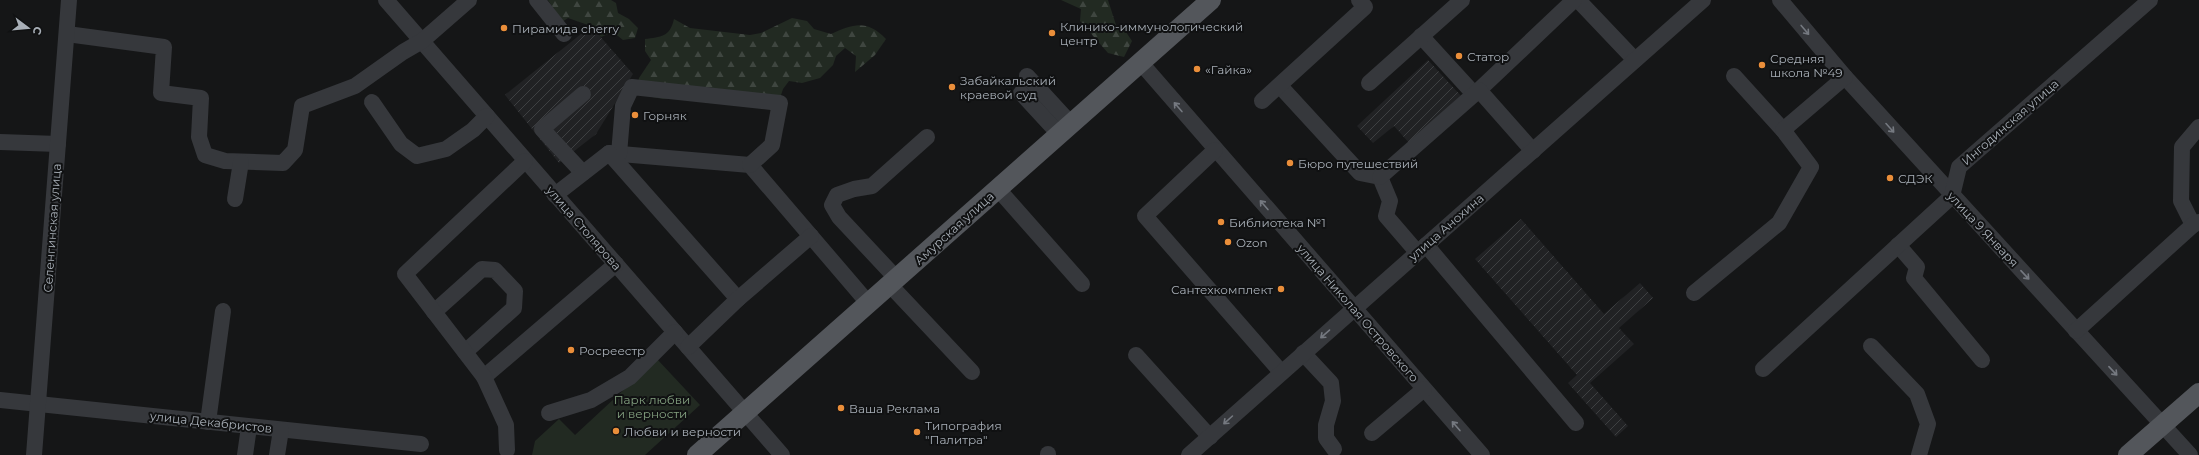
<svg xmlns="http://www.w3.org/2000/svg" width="2199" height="455" font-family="Montserrat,sans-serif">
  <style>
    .industrial { fill: url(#industrial-furrows) }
    .green { fill: #222a22 }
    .forest { fill: url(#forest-firs) }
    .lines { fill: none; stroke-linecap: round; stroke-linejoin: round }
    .minor { stroke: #36383c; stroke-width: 16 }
    .major { stroke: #53565b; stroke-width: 20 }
    .oneway { stroke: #757980 }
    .poi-dot { fill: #ea8e3a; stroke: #101112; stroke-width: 1.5 }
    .labels { text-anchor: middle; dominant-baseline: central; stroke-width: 4; stroke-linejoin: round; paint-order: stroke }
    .poi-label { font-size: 12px; fill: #a8afb7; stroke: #101112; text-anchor: start }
    .street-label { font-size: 12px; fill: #a8afb7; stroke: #101112 }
    .park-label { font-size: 12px; fill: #84a180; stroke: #101112 }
  </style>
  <defs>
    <pattern id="industrial-furrows" width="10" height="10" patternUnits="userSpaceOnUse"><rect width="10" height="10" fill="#212224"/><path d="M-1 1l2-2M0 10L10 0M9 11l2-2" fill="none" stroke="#3e4042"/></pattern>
    <pattern id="forest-firs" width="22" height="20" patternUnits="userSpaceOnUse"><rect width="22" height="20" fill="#222a22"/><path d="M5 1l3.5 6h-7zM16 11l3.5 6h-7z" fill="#3f4640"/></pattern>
  </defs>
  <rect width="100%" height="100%" fill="#151617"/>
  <g class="industrial">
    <polygon points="591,26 633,74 596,134 559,163 505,95"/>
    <polygon points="1428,60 1463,98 1410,144 1394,126 1373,143 1357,126"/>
    <polygon points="1521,219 1604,314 1640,283 1653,298 1619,328 1634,344 1590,383 1628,426 1616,437 1568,383 1577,375 1475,259"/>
  </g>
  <polygon class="green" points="657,359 700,405 645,455 532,455 535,441 559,419 575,435"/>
  <g class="forest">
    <polygon points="548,0 611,0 616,3 618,13 629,19 638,28 635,38 623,40 613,32 601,37 591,26 568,18 562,22"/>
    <polygon points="1061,0 1108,0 1116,25 1126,32 1132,41 1124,57 1108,53 1080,21 1081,9"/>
    <path d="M792,18l15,3 7,8 17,5c22,-10 36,-15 55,5l-11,16 -20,17 1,-16 -11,-8 -9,8 -3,9 -13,13 -18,5 -13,-2 -6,8 -3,9 -117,1 -27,-5 3,-16 12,-18 -6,-9v-12c16,-2 25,-2 29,-20l16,9 60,7 11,-2z"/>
  </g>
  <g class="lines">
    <g class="minor">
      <polyline points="386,0 782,455"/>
      <polyline points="537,0 564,34"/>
      <polyline points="1578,0 1635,60"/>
      <polyline points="1780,0 1845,77 2190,455"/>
      <polyline points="67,34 164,47 161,93 201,98 199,137 205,155 225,161 283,163 295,150 302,106 355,86 403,52 422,41 469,0"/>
      <polyline points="1421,36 1474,94"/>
      <polyline points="1141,63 1482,455"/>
      <polyline points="1027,76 1071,124"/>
      <polyline points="1734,76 1783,130"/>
      <polyline points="1369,83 1462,0"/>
      <polyline points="1280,86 1360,173 1380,177 1390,201 1386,216 1417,252"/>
      <polyline points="1479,90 1574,0"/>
      <polyline points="1021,93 1059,134"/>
      <polyline points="1262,101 1365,7 1359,0"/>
      <polyline points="372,102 401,144 417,156 446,149 473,130 487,116"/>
      <polyline points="0,142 58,144"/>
      <polyline points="1215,150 1145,216 1281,372"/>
      <polyline points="609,153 750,165 869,304"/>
      <polyline points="619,154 623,106 632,87 780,103 772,145 750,165"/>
      <polyline points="583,173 542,129 583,94"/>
      <polyline points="1380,177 1479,90 1533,151"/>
      <polyline points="998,189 1082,284"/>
      <polyline points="555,195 609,153 738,299"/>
      <polyline points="235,199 241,162"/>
      <polyline points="2193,225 2181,201 2182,147 2199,127"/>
      <polyline points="1426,245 1576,423"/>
      <polyline points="1898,245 1917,267 1914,278 1982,360"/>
      <polyline points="897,279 839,217 832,205 837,195 854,189 872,186 927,137"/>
      <polyline points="890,285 972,372"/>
      <polyline points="1694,293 1779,223 1811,167 1783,130 1845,77"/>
      <polyline points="434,312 482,269 495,270 515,291 514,308 465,352"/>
      <polyline points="2076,331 2193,225 2199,222"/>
      <polyline points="1871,346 1917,394 1928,424 1919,455"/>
      <polyline points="688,347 738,299 811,236"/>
      <polyline points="1303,353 1331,383 1333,401 1326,425 1326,438 1334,449"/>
      <polyline points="1136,355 1210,437"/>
      <polyline points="1763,369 1952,196 1959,167 2150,0"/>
      <polyline points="484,377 616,264"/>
      <polyline points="0,400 421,444"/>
      <polyline points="549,413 591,400 630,377 675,332"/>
      <polyline points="208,422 223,311"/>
      <polyline points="1372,433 1424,389"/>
      <polyline points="507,450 506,425 484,377 405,274 525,161"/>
      <polyline points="1048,454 1048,455"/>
      <polyline points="34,455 69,0"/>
      <polyline points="245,455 249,427"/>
      <polyline points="277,455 281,430"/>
      <polyline points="1189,455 1703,0"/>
    </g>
    <g class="major">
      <polyline points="697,455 1211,0"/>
      <polyline points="2128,455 2199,393"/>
    </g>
  </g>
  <defs><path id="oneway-shaft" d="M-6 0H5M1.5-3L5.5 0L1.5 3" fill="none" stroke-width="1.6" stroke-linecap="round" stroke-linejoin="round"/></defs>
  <g class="oneway">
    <use href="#oneway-shaft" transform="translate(1805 30) rotate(50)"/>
    <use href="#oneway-shaft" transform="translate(1178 107) rotate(-131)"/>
    <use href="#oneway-shaft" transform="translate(1890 128) rotate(48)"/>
    <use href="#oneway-shaft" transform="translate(1264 205) rotate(-131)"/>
    <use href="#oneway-shaft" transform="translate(2025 275) rotate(47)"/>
    <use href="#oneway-shaft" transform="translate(1325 334) rotate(139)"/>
    <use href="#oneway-shaft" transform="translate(2113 371) rotate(47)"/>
    <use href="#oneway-shaft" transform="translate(1228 420) rotate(138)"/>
    <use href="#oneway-shaft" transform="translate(1456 426) rotate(-131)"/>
  </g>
  <g class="poi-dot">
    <circle cx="504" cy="28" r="4"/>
    <circle cx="1052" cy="33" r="4"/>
    <circle cx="1459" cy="56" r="4"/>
    <circle cx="1762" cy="65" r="4"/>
    <circle cx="1197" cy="69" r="4"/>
    <circle cx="952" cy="87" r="4"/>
    <circle cx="635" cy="115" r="4"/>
    <circle cx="1290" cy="163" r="4"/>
    <circle cx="1890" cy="178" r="4"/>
    <circle cx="1221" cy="222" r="4"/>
    <circle cx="1228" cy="242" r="4"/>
    <circle cx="1281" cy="289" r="4"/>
    <circle cx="571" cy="350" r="4"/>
    <circle cx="841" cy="408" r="4"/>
    <circle cx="616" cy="431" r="4"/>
    <circle cx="917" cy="432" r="4"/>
  </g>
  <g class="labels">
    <g class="poi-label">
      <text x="1060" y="26">Клинико-иммунологический<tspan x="1060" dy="14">центр</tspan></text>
      <text x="512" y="28">Пирамида cherry</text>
      <text x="1467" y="56">Статор</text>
      <text x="1770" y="58">Средняя<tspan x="1770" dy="14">школа №49</tspan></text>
      <text x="1205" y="69">«Гайка»</text>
      <text x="960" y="80">Забайкальский<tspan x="960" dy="14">краевой суд</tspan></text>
      <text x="643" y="115">Горняк</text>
      <text x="1298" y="163">Бюро путешествий</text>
      <text x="1898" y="178">СДЭК</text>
      <text x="1229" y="222">Библиотека №1</text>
      <text x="1236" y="242">Ozon</text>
      <text x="1273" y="289" text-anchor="end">Сантехкомплект</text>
      <text x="579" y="350">Росреестр</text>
      <text x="849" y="408">Ваша Реклама</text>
      <text x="925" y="425">Типография<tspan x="925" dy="14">"Палитра"</tspan></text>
      <text x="624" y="431">Любви и верности</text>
    </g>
    <g class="street-label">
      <text transform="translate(2010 122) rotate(-41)">Ингодинская улица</text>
      <text transform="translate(1446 227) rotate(-41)">улица Анохина</text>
      <text transform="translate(52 228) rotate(-86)">Селенгинская улица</text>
      <text transform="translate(584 228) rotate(49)">улица Столярова</text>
      <text transform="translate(954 228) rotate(-42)">Амурская улица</text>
      <text transform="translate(1983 229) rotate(47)">улица 9 Января</text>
      <text transform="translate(1358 313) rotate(49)">улица Николая Островского</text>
      <text transform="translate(211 422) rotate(6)">улица Декабристов</text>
    </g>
    <g class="park-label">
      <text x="652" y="399">Парк любви<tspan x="652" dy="14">и верности</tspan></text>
    </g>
  </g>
  <g transform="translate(28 28) rotate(106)" stroke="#101112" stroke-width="3" paint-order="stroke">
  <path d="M0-3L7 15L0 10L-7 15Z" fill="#a8afb7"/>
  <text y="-6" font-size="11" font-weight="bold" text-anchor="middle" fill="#a8afb7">С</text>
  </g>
</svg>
